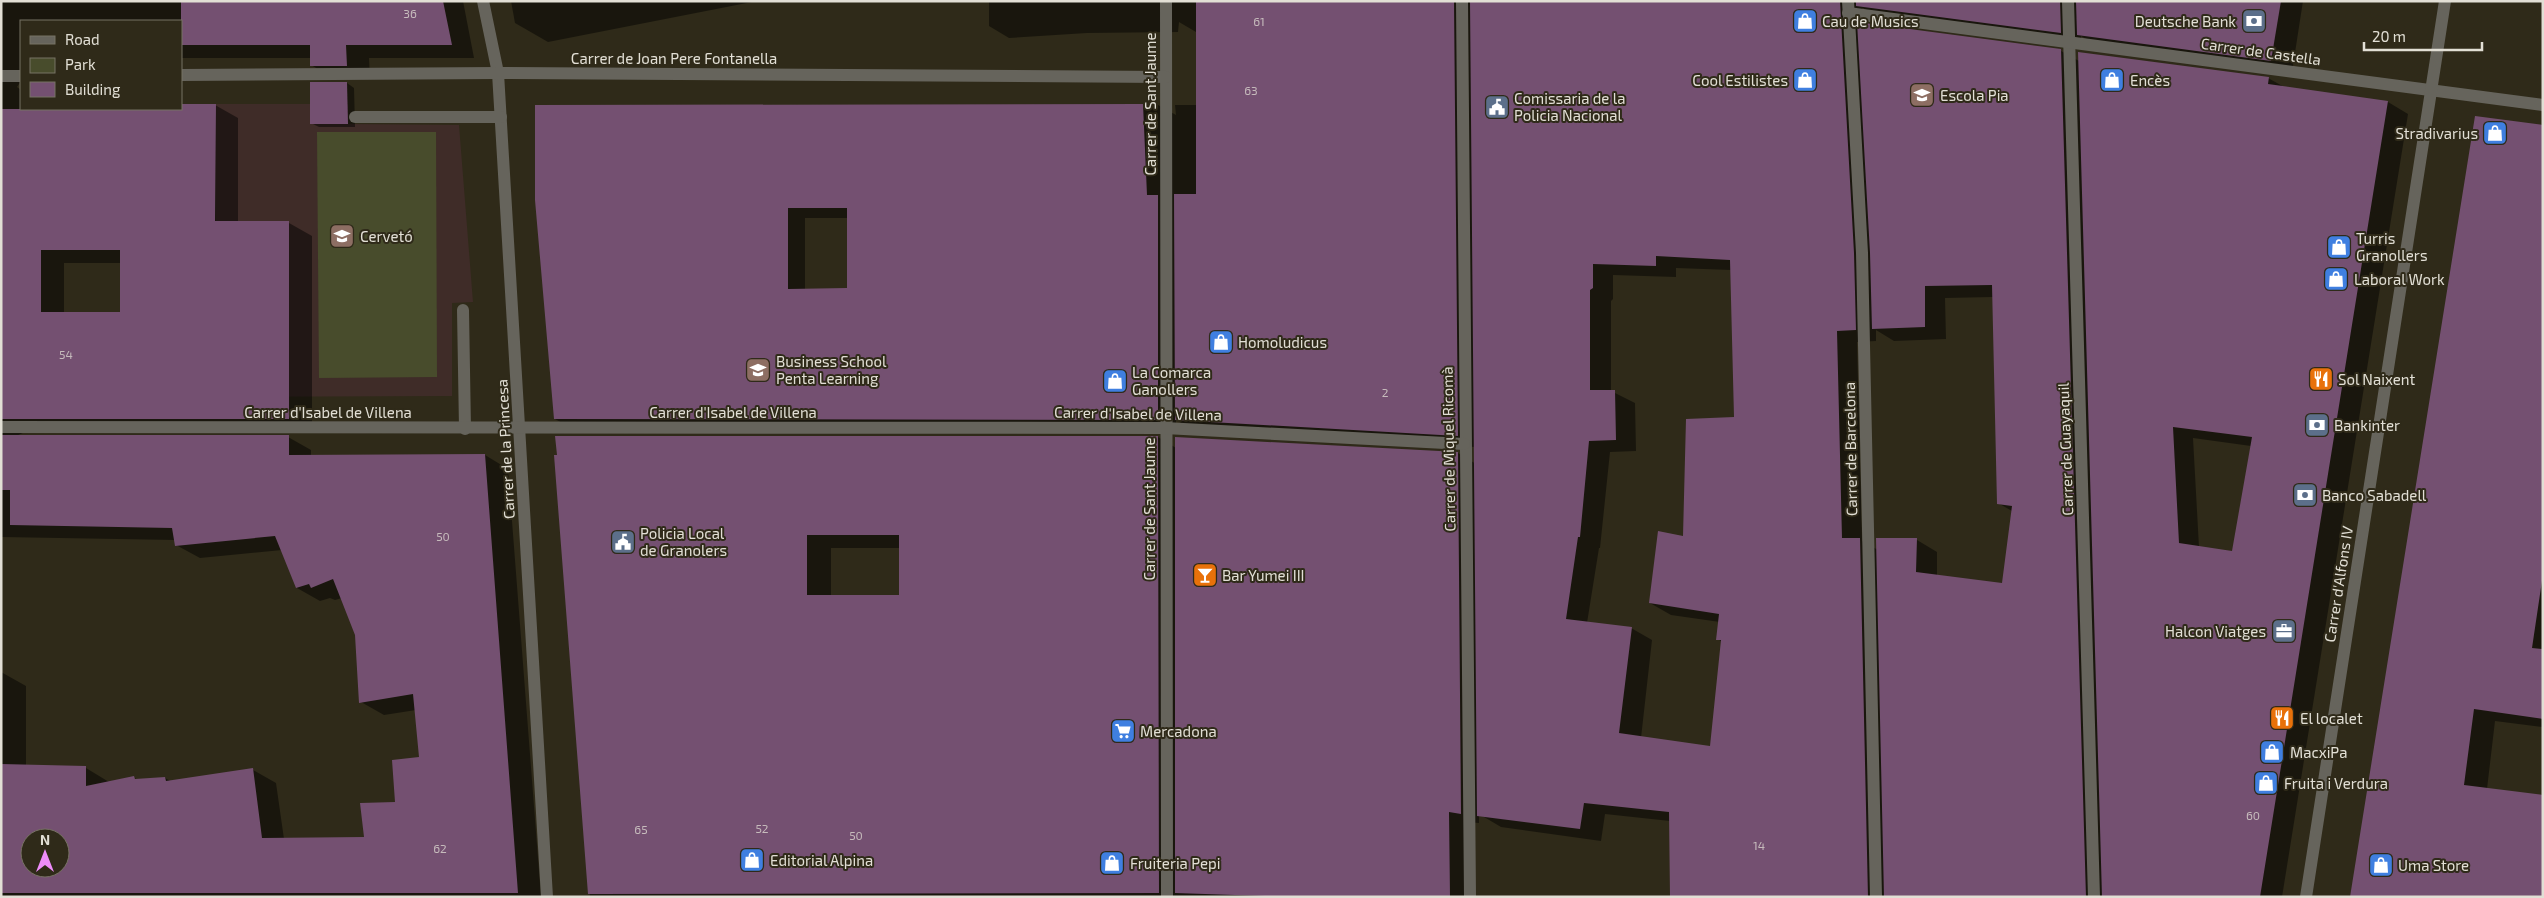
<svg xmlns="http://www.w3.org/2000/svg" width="2544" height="898" font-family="'Exo 2',sans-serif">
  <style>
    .education { fill: #3f2c28 }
    .green { fill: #484c2c }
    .shadow { fill: #0007; fill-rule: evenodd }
    .building { fill: #745071; fill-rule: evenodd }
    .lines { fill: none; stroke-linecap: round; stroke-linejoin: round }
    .minor { stroke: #66645c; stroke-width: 12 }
    .labels { text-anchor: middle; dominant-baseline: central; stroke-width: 4; stroke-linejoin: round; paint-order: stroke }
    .number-label { font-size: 12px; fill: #c6bbbc }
    .poi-label { font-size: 15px; fill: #e2dfd5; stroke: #2f2a19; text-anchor: start }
    .street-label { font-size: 15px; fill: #e2dfd5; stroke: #2f2a19 }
  </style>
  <rect width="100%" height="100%" fill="#2f2a19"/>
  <polygon class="education" points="216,104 348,104 348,124 459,125 473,302 452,303 452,396 215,397"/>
  <polygon class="green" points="317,132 436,132 437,377 319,378"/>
  <g class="shadow">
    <path d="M1,1h462l11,57h-105l1,21h-35l-24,-14v-7h-130v-37h-160v60l-4,6 4,3v19h160l34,-4 23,13v105h51l23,13v196h-287l-9,4 272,1 23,13v6l174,-1 23,14 33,428h-540v-225l25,14v80l60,2 23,14 24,-5 5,3 27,-2 7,4 81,-12 23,13 8,56 82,-1 30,-35 25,-44 -5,-49 -32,5 -23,-13 -5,-68 -14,-36 -7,2 -5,-2 -10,3 -23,-13 -15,-38 -82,8 -24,-13v-5l-175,-3zM64,263h58v51h-58zM30,838h30v30h-30z"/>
    <polygon points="511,1 757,1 548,42 515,23"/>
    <path d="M989,1h1314l-11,71 -193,-26 -18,-10v8l-203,-27 -15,-9 -2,2 1,14 199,27 18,10 189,17 18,10 102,14 20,12 -126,783h-611l-1,-76 -65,-7 -4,27 -100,-14 -22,-13v9l-12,-1v75h-877l-34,-441h2l-2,-19h602l18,11 282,5 18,11v-17l-279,-15 -21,-12v10l-603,-1 -18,-10 -19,-313 622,-1 18,10 -1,-10h23l-2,-73 -17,-10 -1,10 -91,1 -78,5 -20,-12zM805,218h43v72h-43zM1676,268l55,2 4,148 -51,119 -34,66 21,12 49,7 -2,17 4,3 -11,105 -70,-9 11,-98 -21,-12 -44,-5 12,-75h1l10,-96 26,-1 -1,-48 -24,-12v-90l2,-2v-24l63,2zM1993,297l5,206 14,8 -8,74 -67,-9v-24l-20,-12 -39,10 -16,-9 -5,-199 19,-1v-11l18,11 52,-2 -1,-41zM2193,438l58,8 -18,106 -34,-5zM831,548h69v48h-69z"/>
    <polygon points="347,83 354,88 355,127 319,127 311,123"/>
    <polygon points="2543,126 2543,727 2495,721 2487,789 2542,796 2543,787 2543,897 2351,897"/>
  </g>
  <g class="building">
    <polygon points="181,1 443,1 452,45 346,45 347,66 310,66 310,45 181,45"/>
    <polygon points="1196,1 1454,1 1458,436 1175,420 1174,194 1196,194"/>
    <path d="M1470,1h370l14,252 2,77 -19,1 5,207h18l8,359h-198l-1,-85 -85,-9 -4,26 -103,-13zM1656,256l74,4 4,157 -48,2 -3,117 -25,-5 -9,72 70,11 -3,26h5l-11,106 -91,-13 13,-106 -66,-8 12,-82h2l9,-96 27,-1 -1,-50h-25v-100l3,-2v-24l63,2z"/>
    <polygon points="1856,1 2060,1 2061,33 1856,6"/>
    <polygon points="2076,1 2281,1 2271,61 2077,35"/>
    <polygon points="1857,22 2061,49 2086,897 1884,897 1876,538 1917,538 1916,572 2002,583 2012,506 1997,504 1992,285 1925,286 1925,327 1872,329 1870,253"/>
    <path d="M2078,52l191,25 -1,7 120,17 -128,796h-158zM2173,427l79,10 -20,114 -53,-8z"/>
    <polygon points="310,82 347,82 348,124 310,124"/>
    <path d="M181,104h35l-1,117h74v198h-288v-310h180zM41,250h79v62h-79z"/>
    <path d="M1143,104l4,91h11v225l-604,-1 -19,-219v-95zM788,208h59v80l-59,1z"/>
    <polygon points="2475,116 2543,125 2543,574 2532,648 2543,649 2543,719 2474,709 2464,785 2543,795 2543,897 2350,897"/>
    <path d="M1,435h288v20l196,-1 33,439h-517v-129l85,2v20l48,-10 1,3 30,-2 1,4 87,-13 9,70 102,-1 -4,-34 35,-1 -3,-42 27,-3 -6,-63 -54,9 -4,-68 -22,-56 -22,9 -2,-4 -13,4 -21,-52 -100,10 -3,-18 -162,-3v-35h-9zM30,838h30v30h-30z"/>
    <path d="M555,436h603l1,457 -571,1 -34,-439h3zM807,535h92v60h-92z"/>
    <polygon points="1175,437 1458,452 1461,814 1449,812 1450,897 1296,897 1175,893"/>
  </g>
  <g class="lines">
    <g class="minor">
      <polyline points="483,1 498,73 547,897"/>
      <polyline points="1166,1 1167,897"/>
      <polyline points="1462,1 1470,897"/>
      <polyline points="1848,1 1862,253 1876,897"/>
      <polyline points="2068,1 2094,897"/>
      <polyline points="1848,13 2543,105"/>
      <polyline points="181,75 498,73 1166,77"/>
      <polyline points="1,76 21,76"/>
      <polyline points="355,117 501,117"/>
      <polyline points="463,310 465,429"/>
      <polyline points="1,427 1165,428 1464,444"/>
      <polyline points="2306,897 2445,1"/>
    </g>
  </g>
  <defs>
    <symbol id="shop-square" viewBox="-11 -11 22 22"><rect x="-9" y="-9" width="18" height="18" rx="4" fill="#3f7fe0" stroke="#2f2a19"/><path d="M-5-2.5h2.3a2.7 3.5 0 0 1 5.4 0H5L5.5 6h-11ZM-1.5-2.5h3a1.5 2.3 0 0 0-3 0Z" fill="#fff"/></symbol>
    <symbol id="bank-square" viewBox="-11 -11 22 22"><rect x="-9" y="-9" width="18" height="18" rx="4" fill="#5c6f8a" stroke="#2f2a19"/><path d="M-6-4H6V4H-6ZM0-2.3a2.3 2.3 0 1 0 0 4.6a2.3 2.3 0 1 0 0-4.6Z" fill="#fff"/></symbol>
    <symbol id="school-square" viewBox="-11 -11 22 22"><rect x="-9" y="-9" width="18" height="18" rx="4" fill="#8d6e63" stroke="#2f2a19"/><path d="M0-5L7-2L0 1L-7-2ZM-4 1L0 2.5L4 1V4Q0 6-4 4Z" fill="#fff"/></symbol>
    <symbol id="civic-square" viewBox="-11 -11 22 22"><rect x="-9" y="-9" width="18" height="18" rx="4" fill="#5c6f8a" stroke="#2f2a19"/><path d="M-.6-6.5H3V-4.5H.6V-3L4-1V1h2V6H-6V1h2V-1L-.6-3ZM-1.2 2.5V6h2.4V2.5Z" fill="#fff"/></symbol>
    <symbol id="restaurant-square" viewBox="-11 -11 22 22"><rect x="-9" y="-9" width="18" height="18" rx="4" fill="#e8710a" stroke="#2f2a19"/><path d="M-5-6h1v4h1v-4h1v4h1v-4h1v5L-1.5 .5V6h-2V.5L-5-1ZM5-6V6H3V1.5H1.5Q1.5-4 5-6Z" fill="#fff"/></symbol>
    <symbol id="bar-square" viewBox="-11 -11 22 22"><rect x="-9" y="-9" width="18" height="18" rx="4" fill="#e8710a" stroke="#2f2a19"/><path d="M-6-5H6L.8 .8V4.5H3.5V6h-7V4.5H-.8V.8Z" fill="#fff"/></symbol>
    <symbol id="office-square" viewBox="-11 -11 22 22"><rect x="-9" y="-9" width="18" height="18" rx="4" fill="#5c6f8a" stroke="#2f2a19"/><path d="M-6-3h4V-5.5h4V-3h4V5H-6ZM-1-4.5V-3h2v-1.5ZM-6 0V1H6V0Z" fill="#fff"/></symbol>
    <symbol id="supermarket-square" viewBox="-11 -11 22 22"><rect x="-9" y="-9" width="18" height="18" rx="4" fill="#3f7fe0" stroke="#2f2a19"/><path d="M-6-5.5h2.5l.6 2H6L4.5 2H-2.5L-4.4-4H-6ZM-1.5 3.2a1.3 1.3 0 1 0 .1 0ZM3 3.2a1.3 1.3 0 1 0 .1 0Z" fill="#fff"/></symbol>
  </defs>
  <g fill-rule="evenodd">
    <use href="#shop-square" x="1791" y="7" width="28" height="28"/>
    <use href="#bank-square" x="2240" y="7" width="28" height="28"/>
    <use href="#shop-square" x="1791" y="66" width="28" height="28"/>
    <use href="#shop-square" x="2098" y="66" width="28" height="28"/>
    <use href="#school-square" x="1908" y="81" width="28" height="28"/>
    <use href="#civic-square" x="1483" y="93" width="28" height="28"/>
    <use href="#shop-square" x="2481" y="119" width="28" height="28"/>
    <use href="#school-square" x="328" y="222" width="28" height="28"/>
    <use href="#shop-square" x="2325" y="233" width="28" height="28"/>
    <use href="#shop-square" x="2322" y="265" width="28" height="28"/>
    <use href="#shop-square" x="1207" y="328" width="28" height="28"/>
    <use href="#school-square" x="744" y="356" width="28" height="28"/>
    <use href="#restaurant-square" x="2307" y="365" width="28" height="28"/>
    <use href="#shop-square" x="1101" y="367" width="28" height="28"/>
    <use href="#bank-square" x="2303" y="411" width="28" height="28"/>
    <use href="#bank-square" x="2291" y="481" width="28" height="28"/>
    <use href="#civic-square" x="609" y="528" width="28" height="28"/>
    <use href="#bar-square" x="1191" y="561" width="28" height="28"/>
    <use href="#office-square" x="2270" y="617" width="28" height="28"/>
    <use href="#restaurant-square" x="2268" y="704" width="28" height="28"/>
    <use href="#supermarket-square" x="1109" y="717" width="28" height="28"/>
    <use href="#shop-square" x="2258" y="738" width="28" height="28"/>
    <use href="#shop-square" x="2252" y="769" width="28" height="28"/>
    <use href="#shop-square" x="738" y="846" width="28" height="28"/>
    <use href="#shop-square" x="1098" y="849" width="28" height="28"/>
    <use href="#shop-square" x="2367" y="851" width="28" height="28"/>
  </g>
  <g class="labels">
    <g class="number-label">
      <text x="410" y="13">36</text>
      <text x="1259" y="21">61</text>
      <text x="1251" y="90">63</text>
      <text x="66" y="354">54</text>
      <text x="1385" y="392">2</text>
      <text x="443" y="536">50</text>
      <text x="2253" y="815">60</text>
      <text x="762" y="828">52</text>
      <text x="641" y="829">65</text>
      <text x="856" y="835">50</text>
      <text x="1759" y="845">14</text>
      <text x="440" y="848">62</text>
    </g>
    <g class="poi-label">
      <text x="1822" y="21">Cau de Musics</text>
      <text x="2236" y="21" text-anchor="end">Deutsche Bank</text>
      <text x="1788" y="80" text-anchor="end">Cool Estilistes</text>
      <text x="2130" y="80">Encès</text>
      <text x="1940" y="95">Escola Pia</text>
      <text x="1514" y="98">Comissaria de la<tspan x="1514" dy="17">Policia Nacional</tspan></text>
      <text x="2478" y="133" text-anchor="end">Stradivarius</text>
      <text x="360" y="236">Cervetó</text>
      <text x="2356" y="238">Turris<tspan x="2356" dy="17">Granollers</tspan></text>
      <text x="2354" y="279">Laboral Work</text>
      <text x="1238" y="342">Homoludicus</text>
      <text x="776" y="361">Business School<tspan x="776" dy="17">Penta Learning</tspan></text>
      <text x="1132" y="372">La Comarca<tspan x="1132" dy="17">Ganollers</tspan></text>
      <text x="2338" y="379">Sol Naixent</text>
      <text x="2334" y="425">Bankinter</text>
      <text x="2322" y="495">Banco Sabadell</text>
      <text x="640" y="533">Policia Local<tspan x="640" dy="17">de Granolers</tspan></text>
      <text x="1222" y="575">Bar Yumei III</text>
      <text x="2266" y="631" text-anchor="end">Halcon Viatges</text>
      <text x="2300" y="718">El localet</text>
      <text x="1140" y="731">Mercadona</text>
      <text x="2290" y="752">MacxiPa</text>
      <text x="2284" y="783">Fruita i Verdura</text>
      <text x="770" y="860">Editorial Alpina</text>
      <text x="1130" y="863">Fruiteria Pepi</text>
      <text x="2398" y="865">Uma Store</text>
    </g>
    <g class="street-label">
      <text transform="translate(2261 51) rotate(8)">Carrer de Castella</text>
      <text x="674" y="58">Carrer de Joan Pere Fontanella</text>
      <text transform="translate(1150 104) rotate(-90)">Carrer de Sant Jaume</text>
      <text x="328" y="412">Carrer d'Isabel de Villena</text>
      <text x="733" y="412">Carrer d'Isabel de Villena</text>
      <text transform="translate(1138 413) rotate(1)">Carrer d'Isabel de Villena</text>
      <text transform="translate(505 449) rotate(-93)">Carrer de la Princesa</text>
      <text transform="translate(1448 449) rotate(-91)">Carrer de Miquel Ricomà</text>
      <text transform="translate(1850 449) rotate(-91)">Carrer de Barcelona</text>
      <text transform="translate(2065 449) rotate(-92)">Carrer de Guayaquil</text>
      <text transform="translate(1149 509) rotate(-90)">Carrer de Sant Jaume</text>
      <text transform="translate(2338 584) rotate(-81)">Carrer d'Alfons IV</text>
    </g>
  </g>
  <rect width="2544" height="898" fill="none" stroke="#e2dfd5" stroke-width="5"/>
  <rect x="20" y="20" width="162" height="90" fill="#2f2a19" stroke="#777264"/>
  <rect x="30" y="36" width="25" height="8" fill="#66645c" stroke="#777264"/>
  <text x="65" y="45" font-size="15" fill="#e2dfd5">Road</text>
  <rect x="30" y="58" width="25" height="15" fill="#484c2c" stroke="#777264"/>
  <text x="65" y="70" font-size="15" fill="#e2dfd5">Park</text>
  <rect x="30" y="82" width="25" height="15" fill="#745071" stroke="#777264"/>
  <text x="65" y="95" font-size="15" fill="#e2dfd5">Building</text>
  <g transform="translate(45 853)"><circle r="24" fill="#2f2a19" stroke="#777264"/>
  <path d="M0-4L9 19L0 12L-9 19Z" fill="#ed8cf9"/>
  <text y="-8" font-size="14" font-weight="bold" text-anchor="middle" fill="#e2dfd5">N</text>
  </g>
  <path d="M2364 42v8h118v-8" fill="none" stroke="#e2dfd5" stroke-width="2.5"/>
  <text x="2372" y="42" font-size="15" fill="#e2dfd5" stroke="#2f2a19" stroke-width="4" paint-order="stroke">20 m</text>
</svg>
